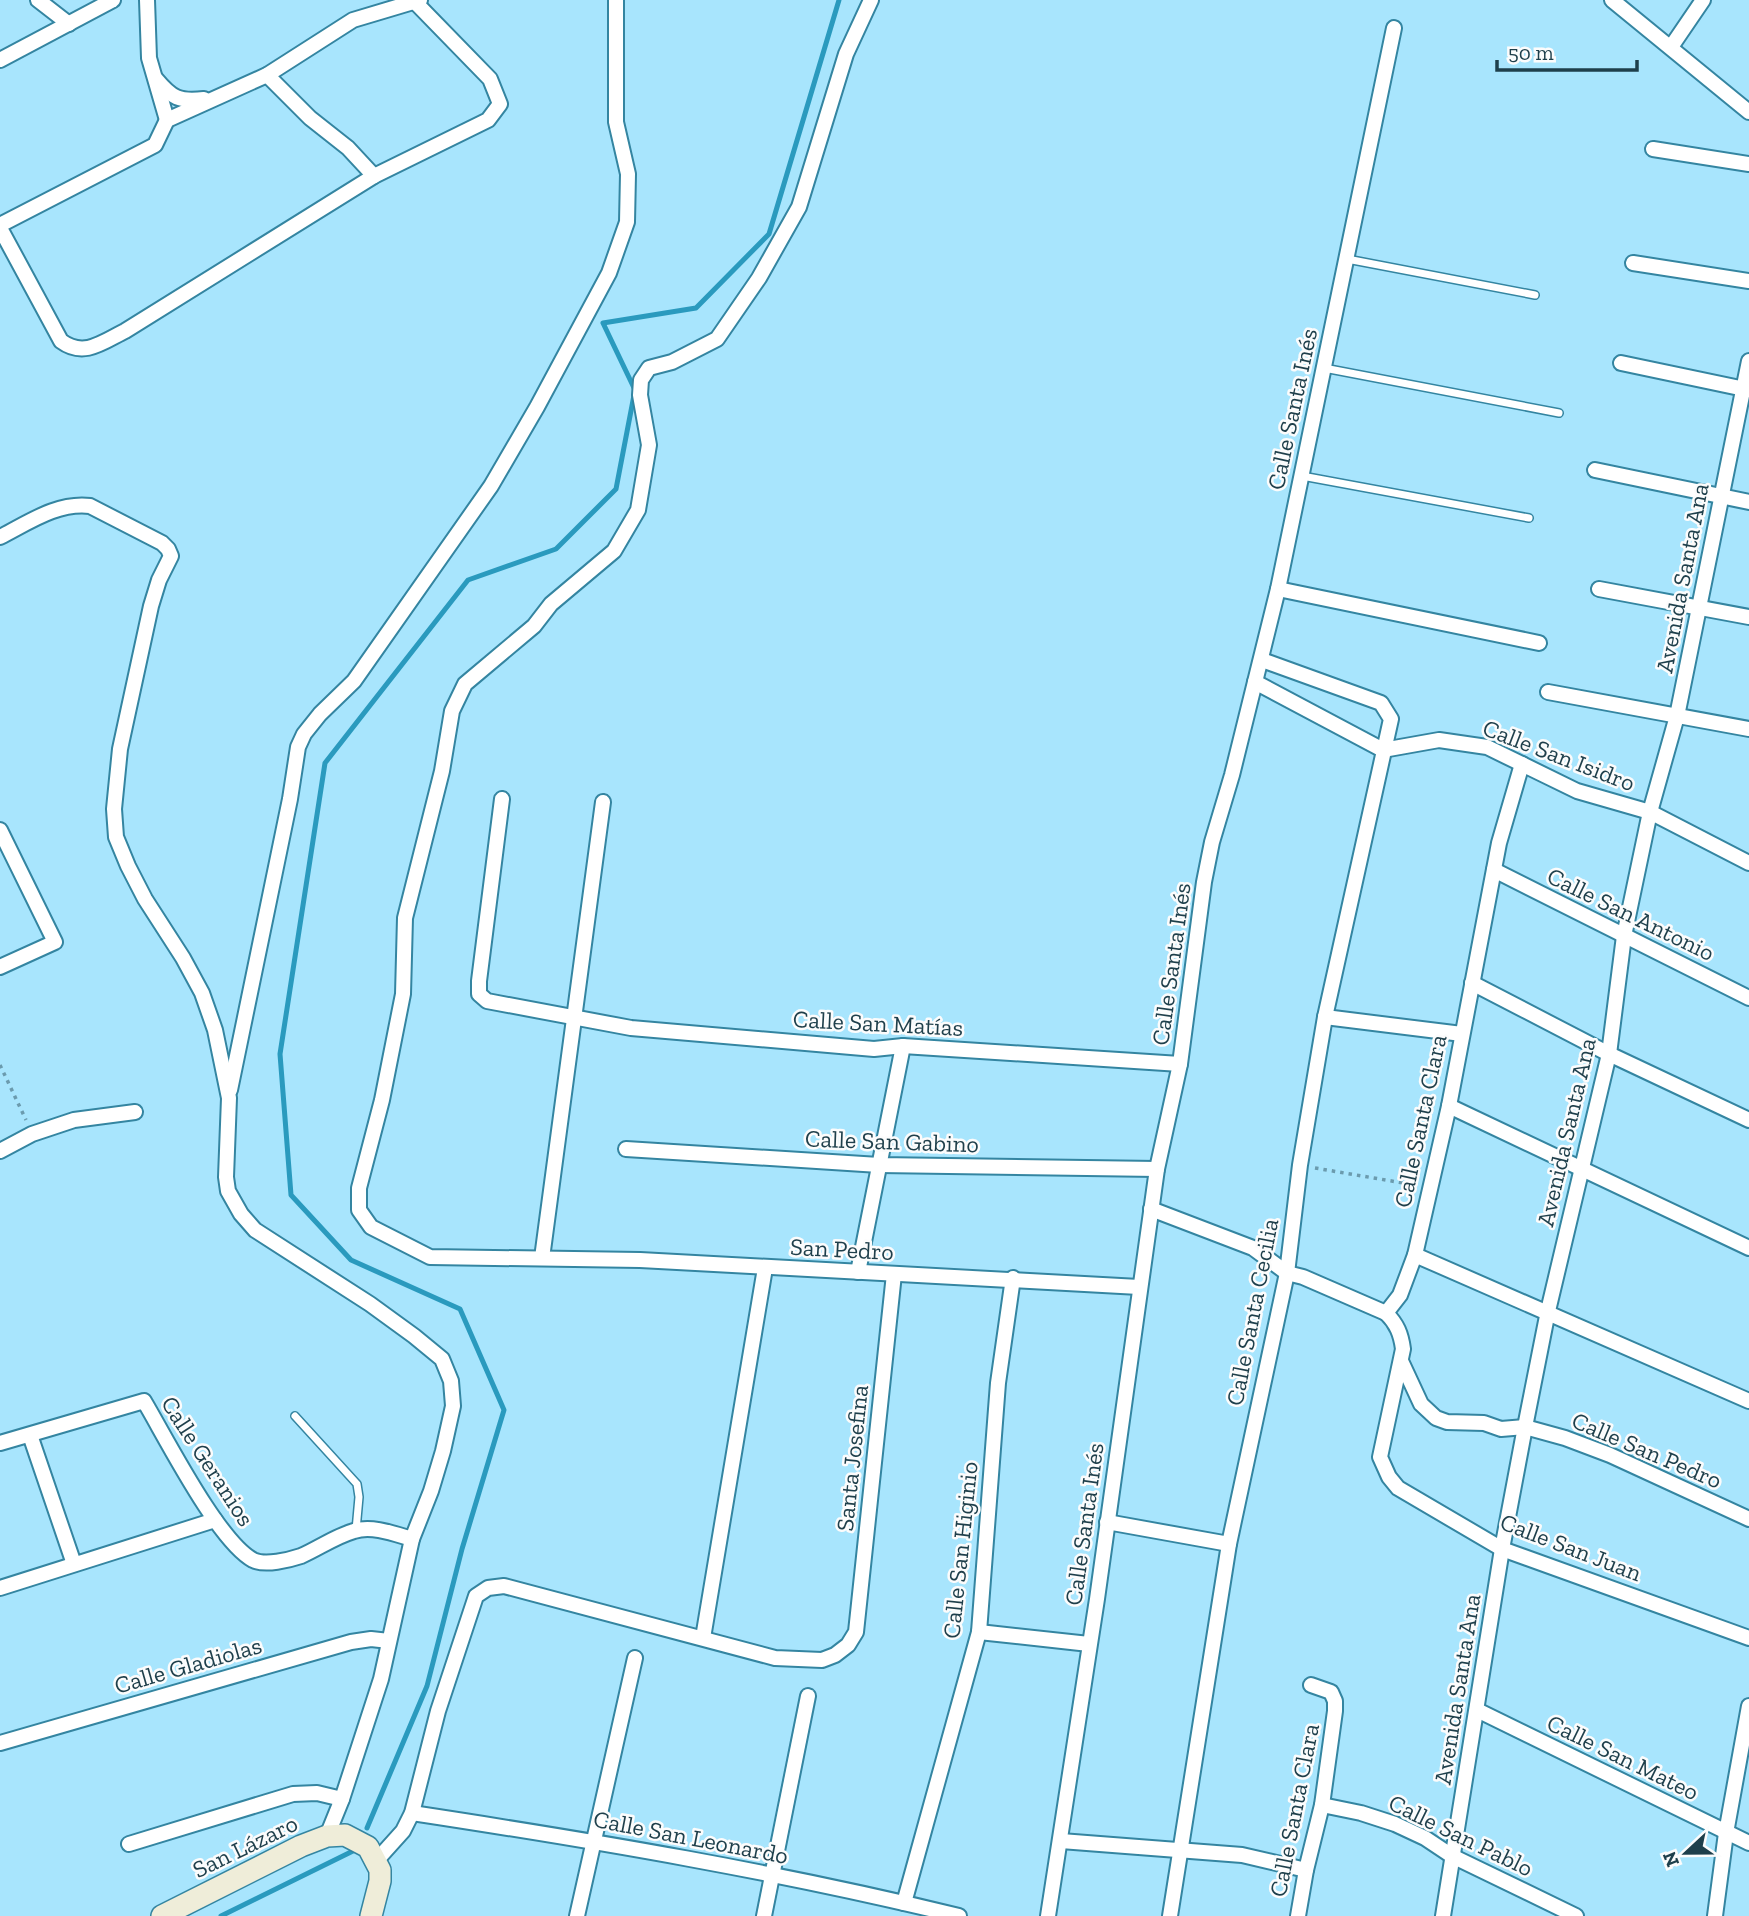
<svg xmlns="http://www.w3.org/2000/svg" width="1749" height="1916" font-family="'Zilla Slab',serif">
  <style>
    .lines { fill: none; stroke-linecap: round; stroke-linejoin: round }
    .stream { stroke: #2a9abe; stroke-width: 5 }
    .lane-casing { stroke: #3485a1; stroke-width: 10 }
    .street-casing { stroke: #3485a1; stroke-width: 18 }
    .secondary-casing { stroke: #3485a1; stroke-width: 24 }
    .path { stroke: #6b9bae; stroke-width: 3.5; stroke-dasharray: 3.5 5; stroke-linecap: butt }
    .lane { stroke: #fff; stroke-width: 7 }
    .street { stroke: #fff; stroke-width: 14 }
    .secondary { stroke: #efedd9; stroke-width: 21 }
    .labels { text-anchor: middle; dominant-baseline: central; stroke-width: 5; stroke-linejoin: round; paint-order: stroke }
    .street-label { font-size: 24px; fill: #1e3f4b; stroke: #fcfcfc }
  </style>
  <rect width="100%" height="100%" fill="#a8e5fd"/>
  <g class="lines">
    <g class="stream">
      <polyline points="367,1828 427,1686 462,1549 504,1410 460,1309 351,1260 291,1195 280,1054 325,763 468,580 556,549 616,489 635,390 603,323 696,308 769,234 839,0"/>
      <polyline points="221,1916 355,1850"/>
    </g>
    <defs>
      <g id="lane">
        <polyline points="1347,259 1535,295"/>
        <polyline points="1324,368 1559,413"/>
        <polyline points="1302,476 1529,518"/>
        <polyline points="295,1416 357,1484 359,1497 356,1530"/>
      </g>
      <g id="street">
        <polyline points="38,0 69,24"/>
        <polyline points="147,0 149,58 167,120"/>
        <polyline points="871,0 846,54 799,207 759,278 717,339 672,362 649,368 641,380 640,395 649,445 638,510 614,551 551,604 534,626 465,684 452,711 442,771 405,918 403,994 382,1100 359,1188 359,1210 371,1227 430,1257 640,1260 1139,1287"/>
        <polyline points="1612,0 1749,112"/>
        <polyline points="1671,47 1703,0"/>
        <polyline points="0,60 113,0"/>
        <polyline points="267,75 310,118 348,148 374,176"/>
        <path d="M156,79c16,19 23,23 48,20"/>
        <polyline points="1653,149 1749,164"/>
        <polyline points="0,225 155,145 167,120 267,75 353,20 420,0"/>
        <path d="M0,228l61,113c23,17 42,1 64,-10l249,-155 114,-56 12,-16 -10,-25 -74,-76"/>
        <polyline points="1633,263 1749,281"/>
        <polyline points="1621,363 1749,390"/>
        <polyline points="1595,470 1749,502"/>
        <path d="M0,537c28,-14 57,-35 90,-31l72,37 6,6 3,7 -12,24 -8,26 -31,143 -6,60 2,28 12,29 17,33 38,59 19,35 13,37 14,68 -3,79 2,14 13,23 14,16 115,74 44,32 28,23 9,22 2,25 -10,45 -12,40 -19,48 -31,140 -39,120 -15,37"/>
        <polyline points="1278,589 1539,643"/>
        <polyline points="1599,589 1749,617"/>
        <polyline points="1255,682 1383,750 1439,740 1487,747 1577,791 1650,812 1749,863"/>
        <polyline points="1548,692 1749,729"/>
        <path d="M1522,764l-23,79 -50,263 -34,149 -15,40 -14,18c11,11 15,21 17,36l-23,108 9,20 9,11 104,61 247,89"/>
        <polyline points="502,799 479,981 479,994 487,1001 631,1028 874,1049 903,1046 1180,1064"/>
        <polyline points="0,830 55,942 0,967"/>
        <polyline points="1494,870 1749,998"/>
        <polyline points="1472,983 1609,1054 1749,1120"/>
        <polyline points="1325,1017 1462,1034"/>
        <polyline points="230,1090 290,799 298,747 304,734 320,714 354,681 491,486 537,407 609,273 627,222 628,174 616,122 616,0"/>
        <polyline points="1449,1106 1749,1248"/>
        <polyline points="626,1149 879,1165 1157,1169"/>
        <polyline points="0,1151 32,1134 74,1120 135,1112"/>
        <polyline points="1151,1209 1253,1248 1287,1273 1303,1277 1386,1313"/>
        <polyline points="1415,1255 1749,1401"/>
        <polyline points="542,1258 603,802"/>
        <polyline points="858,1272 903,1046"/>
        <polyline points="1401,1361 1421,1404 1436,1418 1447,1422 1484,1423 1501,1429 1525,1427 1565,1438 1610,1455 1749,1519"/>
        <polyline points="30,1435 74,1564"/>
        <path d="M0,1443l144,-42c22,37 74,140 109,159 12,6 36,0 48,-4 18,-8 35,-20 53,-25 18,-6 41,3 58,8"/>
        <polyline points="1107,1522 1229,1544"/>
        <polyline points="0,1588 215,1520"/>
        <polyline points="979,1632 1089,1644"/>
        <polyline points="703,1638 765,1268"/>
        <polyline points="1477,1710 1749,1843"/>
        <polyline points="0,1743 351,1642 371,1639 389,1641"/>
        <polyline points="1322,1805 1361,1813 1395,1824 1425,1838 1452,1856 1576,1916"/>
        <path d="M412,1813c184,28 367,59 547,103"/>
        <polyline points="1061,1841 1242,1855 1306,1870"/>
        <polyline points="129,1844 293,1794 317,1793 342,1799"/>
        <polyline points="376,1861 403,1831 412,1813 438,1711 476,1596 488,1588 504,1586 775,1658 822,1660 835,1655 848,1645 856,1632 894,1274"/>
        <polyline points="904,1903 979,1632 998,1383 1013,1278"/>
        <polyline points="577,1916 635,1658"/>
        <polyline points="764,1916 808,1696"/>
        <polyline points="1048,1916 1097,1599 1157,1169 1180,1064 1204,882 1212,842 1232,775 1278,589 1394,28"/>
        <polyline points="1170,1916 1229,1544 1287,1273 1300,1165 1325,1017 1391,719 1381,703 1262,660"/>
        <polyline points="1298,1916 1306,1870 1322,1805 1335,1711 1335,1701 1331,1692 1311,1685"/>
        <polyline points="1443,1916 1502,1549 1525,1427 1548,1311 1609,1054 1624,936 1650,812 1677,716 1749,361"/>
        <polyline points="1715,1916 1726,1833 1749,1706"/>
      </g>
      <polyline id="secondary" points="162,1916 301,1846 327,1836 345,1835 368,1847 380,1870 380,1881 371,1916"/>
    </defs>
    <use href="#lane" class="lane-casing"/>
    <use href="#street" class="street-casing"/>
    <use href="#secondary" class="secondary-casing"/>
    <g class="path">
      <polyline points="0,1065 26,1120"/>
      <polyline points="1315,1168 1415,1185"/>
    </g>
    <use href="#lane" class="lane"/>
    <use href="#street" class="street"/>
    <use href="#secondary" class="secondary"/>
  </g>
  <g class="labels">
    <g class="street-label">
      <text transform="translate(1292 409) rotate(-78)">Calle Santa Inés</text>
      <text transform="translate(1682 578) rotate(-79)">Avenida Santa Ana</text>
      <text transform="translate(1559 755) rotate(21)">Calle San Isidro</text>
      <text transform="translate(1631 914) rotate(26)">Calle San Antonio</text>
      <text transform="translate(1171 964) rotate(-82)">Calle Santa Inés</text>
      <text transform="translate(878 1023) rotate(3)">Calle San Matías</text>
      <text transform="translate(1420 1121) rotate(-78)">Calle Santa Clara</text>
      <text transform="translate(1566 1132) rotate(-77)">Avenida Santa Ana</text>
      <text transform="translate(892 1141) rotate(2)">Calle San Gabino</text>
      <text transform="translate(842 1249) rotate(3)">San Pedro</text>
      <text transform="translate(1252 1312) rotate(-79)">Calle Santa Cecilia</text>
      <text transform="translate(1647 1450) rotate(23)">Calle San Pedro</text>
      <text transform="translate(852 1458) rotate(-84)">Santa Josefina</text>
      <text transform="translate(208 1461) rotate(57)">Calle Geranios</text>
      <text transform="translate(1084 1524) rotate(-82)">Calle Santa Inés</text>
      <text transform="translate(1571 1547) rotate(21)">Calle San Juan</text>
      <text transform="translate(960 1550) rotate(-84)">Calle San Higinio</text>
      <text transform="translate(188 1665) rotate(-16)">Calle Gladiolas</text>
      <text transform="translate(1457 1689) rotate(-81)">Avenida Santa Ana</text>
      <text transform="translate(1623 1757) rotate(26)">Calle San Mateo</text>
      <text transform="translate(1294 1810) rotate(-79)">Calle Santa Clara</text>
      <text transform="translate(1461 1835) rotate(26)">Calle San Pablo</text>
      <text transform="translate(691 1837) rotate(11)">Calle San Leonardo</text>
      <text transform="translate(245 1846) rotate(-26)">San Lázaro</text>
    </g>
  </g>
  <g transform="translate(1686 1853) rotate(248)" stroke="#fcfcfc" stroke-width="5" paint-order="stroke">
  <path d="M0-5L12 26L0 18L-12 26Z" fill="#1e3f4b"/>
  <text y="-10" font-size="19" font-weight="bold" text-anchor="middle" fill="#1e3f4b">N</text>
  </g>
  <path d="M1497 60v10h140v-10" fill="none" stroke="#1e3f4b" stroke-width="3.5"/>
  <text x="1508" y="60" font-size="21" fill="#1e3f4b" stroke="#fcfcfc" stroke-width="5" paint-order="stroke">50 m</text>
</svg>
